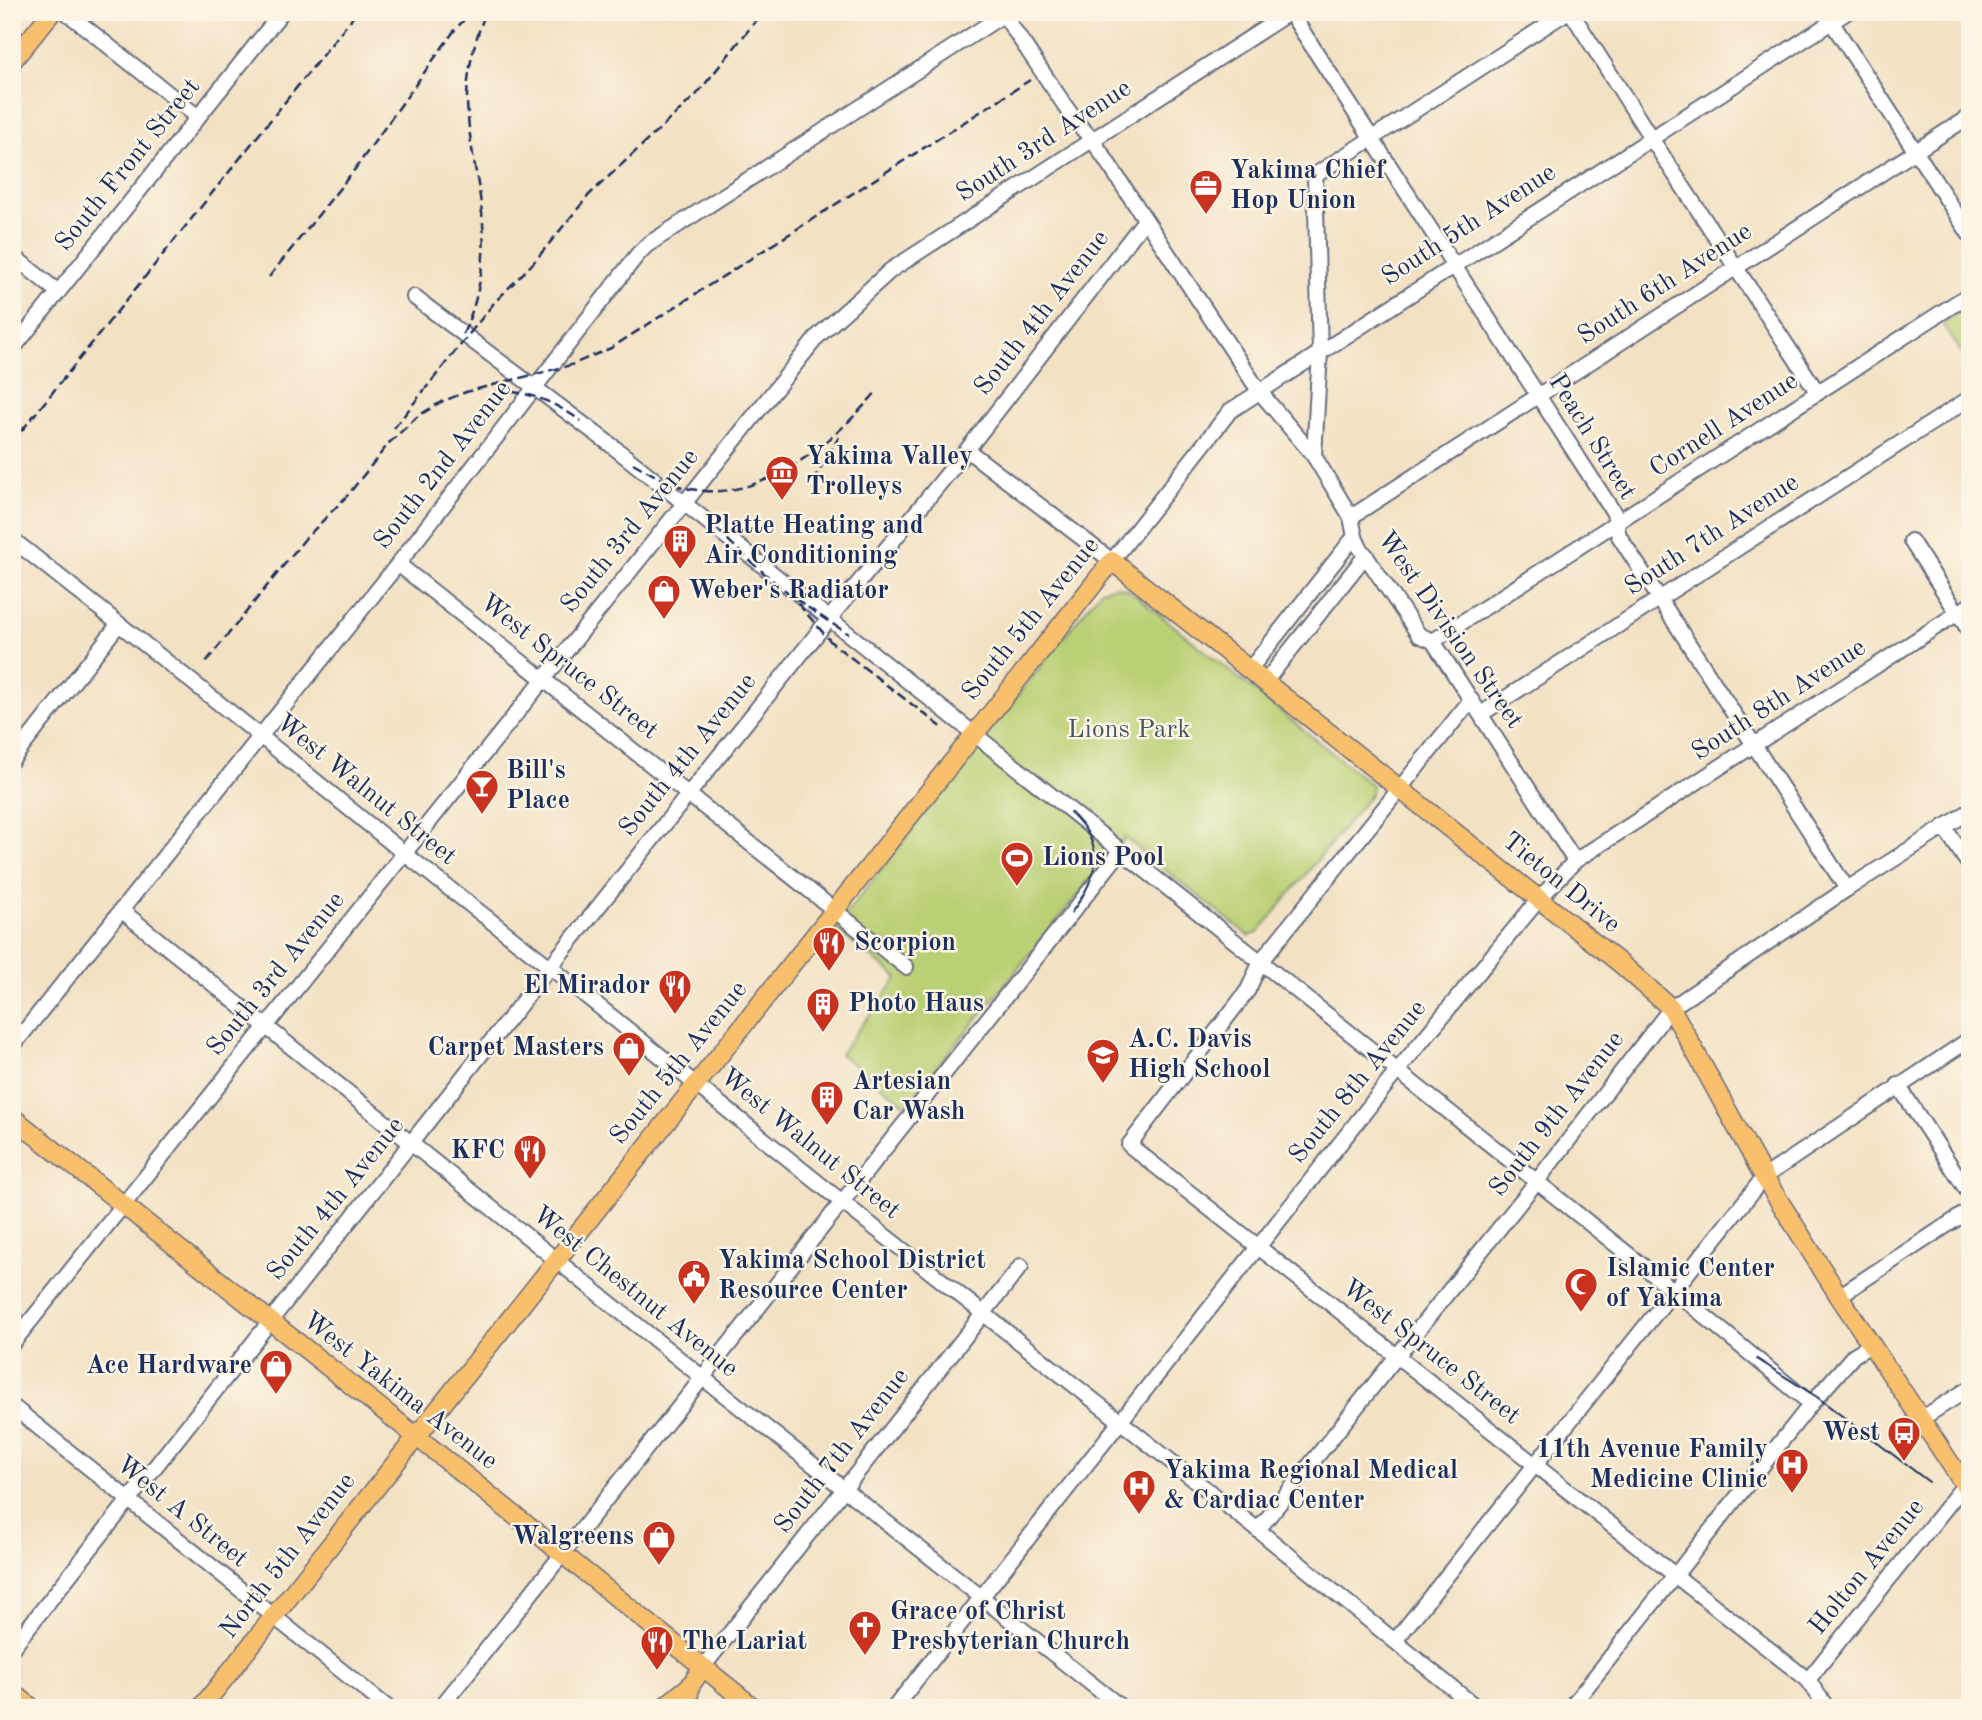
<svg xmlns="http://www.w3.org/2000/svg" width="1982" height="1720" font-family="'Old Standard TT',serif">
  <style>
    .green { fill: #bad074; stroke: #6a8069; stroke-width: 2 }
    .lines { fill: none; stroke-linecap: round; stroke-linejoin: round }
    .minor-casing { stroke: #676d81; stroke-width: 18 }
    .major-casing { stroke: #676d81; stroke-width: 21 }
    .minor { stroke: #fff; stroke-width: 14 }
    .major { stroke: #f8bf6c; stroke-width: 18 }
    .tram { stroke: #1b2f5e; stroke-width: 2 }
    .rail { stroke: #1b2f5e; stroke-width: 2.5; stroke-dasharray: 10 5; stroke-linecap: butt }
    .labels { text-anchor: middle; dominant-baseline: central; stroke-width: 5; stroke-linejoin: round; paint-order: stroke }
    .street-label { font-size: 26px; fill: #1b2f5e; stroke: #fcf5e5 }
    .poi-label { font-size: 26px; font-weight: bold; fill: #1b2f5e; stroke: #fcf5e5; text-anchor: start }
    .park-label { font-size: 26px; fill: #435764; stroke: #fcf5e5 }
  </style>
  <rect width="100%" height="100%" fill="#fcf5e5"/>
  <filter id="ink" filterUnits="userSpaceOnUse"><feTurbulence type="fractalNoise" baseFrequency=".0143" numOctaves="2"/><feDisplacementMap in="SourceGraphic" scale="14" xChannelSelector="R" yChannelSelector="G"/><feConvolveMatrix kernelMatrix="1 2 1 2 8 2 1 2 1" color-interpolation-filters="sRGB"/></filter>
  <filter id="wash" filterUnits="userSpaceOnUse"><feTurbulence type="fractalNoise" baseFrequency=".00686" numOctaves="4" result="noise"/><feDisplacementMap in="SourceGraphic" scale="28" xChannelSelector="R" yChannelSelector="G"/><feGaussianBlur stdDeviation="1.57" result="paint"/><feColorMatrix in="noise" values="0 0 0 0 0 0 0 0 0 0 0 0 0 0 0 0 0 1.4 0 .05"/><feComposite in="paint" operator="in"/></filter>
  <g filter="url(#wash)">
    <rect width="100%" height="100%" fill="#f3e1c3"/>
    <g class="green">
      <polygon points="1970,305 1970,365 1942,323"/>
      <polygon points="1116,586 1129,590 1372,785 1371,794 1258,933 1249,936 1125,838 906,1105 840,1054 898,978 835,928 1101,590"/>
    </g>
  </g>
  <g filter="url(#ink)">
    <g class="lines">
      <defs>
        <g id="minor">
          <polyline points="66,12 198,117"/>
          <polyline points="1002,12 1076,122 1092,139 1259,391 1314,456 1351,517 1355,537 1359,546 1419,635 1433,641 1575,861"/>
          <polyline points="1290,12 1614,513 1619,536 1847,889"/>
          <polyline points="1571,12 1651,138 1818,393"/>
          <polyline points="1825,12 1970,235"/>
          <polyline points="12,255 58,292"/>
          <polyline points="414,297 611,445 1673,1290 1811,1404"/>
          <polyline points="12,350 282,12"/>
          <polyline points="967,450 1112,561 1230,411 1847,12"/>
          <polyline points="1314,456 1320,352 1315,175 1567,12"/>
          <polyline points="1351,517 1970,116"/>
          <polyline points="12,539 259,735 405,854 550,967 842,1202 1258,1530 1477,1708"/>
          <polyline points="1911,541 1970,632"/>
          <polyline points="398,564 906,967"/>
          <polyline points="1433,641 1970,294"/>
          <polyline points="1250,669 1355,536"/>
          <polyline points="1265,682 1366,555"/>
          <polyline points="1471,700 1261,961 1248,990 1129,1145 1808,1680 1827,1708"/>
          <polyline points="1481,714 1970,398"/>
          <polyline points="12,760 118,625"/>
          <polyline points="1944,827 1970,866"/>
          <polyline points="121,910 703,1378 1122,1708"/>
          <polyline points="12,1047 398,564 638,254 647,245 1003,15"/>
          <polyline points="1898,1085 1970,1195"/>
          <polyline points="1839,1296 1970,1210"/>
          <polyline points="12,1344 818,336 891,270 1290,12"/>
          <polyline points="12,1406 388,1708"/>
          <polyline points="1921,1419 1970,1388"/>
          <polyline points="1258,1530 1537,1181 1671,1008 1847,889 1970,811"/>
          <polyline points="1395,1641 1764,1177 1970,1039"/>
          <polyline points="12,1648 550,967 829,619 967,450 1145,220"/>
          <polyline points="703,1667 1021,1266"/>
          <polyline points="1808,1680 1964,1485"/>
          <polyline points="440,1708 1121,851"/>
          <polyline points="894,1708 1398,1070 1539,899 1575,861 1970,605"/>
          <polyline points="1570,1708 1811,1404 1854,1355 1872,1344"/>
        </g>
        <g id="major">
          <polyline points="12,61 52,12"/>
          <polyline points="12,1117 431,1448 754,1708"/>
          <polyline points="12,1692 32,1708"/>
          <polyline points="201,1708 1112,561 1621,964 1671,1008 1764,1177 1839,1296 1970,1493"/>
          <polyline points="663,1708 690,1686"/>
          <polyline points="687,1708 690,1686 703,1667"/>
        </g>
      </defs>
      <use href="#minor" class="minor-casing"/>
      <use href="#major" class="major-casing"/>
      <use href="#minor" class="minor"/>
      <use href="#major" class="major"/>
      <g class="tram">
        <path d="M1070,812c37,34 29,64 1,101"/>
        <polyline points="1757,1359 1817,1397 1929,1482"/>
      </g>
      <g class="rail">
        <polyline points="269,277 355,169 454,31 471,12"/>
        <path d="M463,334c17,-37 24,-79 19,-121 -4,-39 -15,-77 -15,-117 1,-30 8,-57 19,-84"/>
        <path d="M496,391c33,0 58,11 85,30"/>
        <polyline points="394,428 494,303 534,262 589,195 697,94 763,12"/>
        <polyline points="12,443 357,12"/>
        <path d="M633,463c19,11 37,22 58,26 71,15 144,-48 186,-98"/>
        <polyline points="812,482 839,437"/>
        <path d="M717,529c40,41 83,76 132,105"/>
        <polyline points="788,592 832,643 944,729"/>
        <polyline points="206,662 304,540 347,496 389,443 418,416 441,402 466,392 571,365 611,348 1030,80"/>
      </g>
    </g>
  </g>
  <defs>
    <symbol id="office-pin" viewBox="-11 -11 22 30"><path d="M0 17L-7.5 6A9.5 9.5 0 1 1 7.5 6Z" fill="#c8321e" stroke="#fcf5e5"/><path d="M-6-3h4V-5.5h4V-3h4V5H-6ZM-1-4.5V-3h2v-1.5ZM-6 0V1H6V0Z" fill="#fff"/></symbol>
    <symbol id="museum-pin" viewBox="-11 -11 22 30"><path d="M0 17L-7.5 6A9.5 9.5 0 1 1 7.5 6Z" fill="#c8321e" stroke="#fcf5e5"/><path d="M0-6L6-3V-2H-6V-3ZM-5-1h2V3h-2ZM-1-1h2V3h-2ZM3-1h2V3H3ZM-6 4H6V6H-6Z" fill="#fff"/></symbol>
    <symbol id="building-pin" viewBox="-11 -11 22 30"><path d="M0 17L-7.5 6A9.5 9.5 0 1 1 7.5 6Z" fill="#c8321e" stroke="#fcf5e5"/><path d="M-4-6H4V6H1V3H-1V6H-4ZM-2.5-4.3h1.7v1.8h-1.7ZM.8-4.3h1.7v1.8H.8ZM-2.5-1h1.7V.8h-1.7ZM.8-1h1.7V.8H.8Z" fill="#fff"/></symbol>
    <symbol id="shop-pin" viewBox="-11 -11 22 30"><path d="M0 17L-7.5 6A9.5 9.5 0 1 1 7.5 6Z" fill="#c8321e" stroke="#fcf5e5"/><path d="M-5-2.5h2.3a2.7 3.5 0 0 1 5.4 0H5L5.5 6h-11ZM-1.5-2.5h3a1.5 2.3 0 0 0-3 0Z" fill="#fff"/></symbol>
    <symbol id="bar-pin" viewBox="-11 -11 22 30"><path d="M0 17L-7.5 6A9.5 9.5 0 1 1 7.5 6Z" fill="#c8321e" stroke="#fcf5e5"/><path d="M-6-5H6L.8 .8V4.5H3.5V6h-7V4.5H-.8V.8Z" fill="#fff"/></symbol>
    <symbol id="stadium-pin" viewBox="-11 -11 22 30"><path d="M0 17L-7.5 6A9.5 9.5 0 1 1 7.5 6Z" fill="#c8321e" stroke="#fcf5e5"/><path d="M0-5a6.5 5 0 1 0 0 10a6.5 5 0 1 0 0-10ZM-3.5-1.8h7v3.6h-7Z" fill="#fff"/></symbol>
    <symbol id="restaurant-pin" viewBox="-11 -11 22 30"><path d="M0 17L-7.5 6A9.5 9.5 0 1 1 7.5 6Z" fill="#c8321e" stroke="#fcf5e5"/><path d="M-5-6h1v4h1v-4h1v4h1v-4h1v5L-1.5 .5V6h-2V.5L-5-1ZM5-6V6H3V1.5H1.5Q1.5-4 5-6Z" fill="#fff"/></symbol>
    <symbol id="school-pin" viewBox="-11 -11 22 30"><path d="M0 17L-7.5 6A9.5 9.5 0 1 1 7.5 6Z" fill="#c8321e" stroke="#fcf5e5"/><path d="M0-5L7-2L0 1L-7-2ZM-4 1L0 2.5L4 1V4Q0 6-4 4Z" fill="#fff"/></symbol>
    <symbol id="civic-pin" viewBox="-11 -11 22 30"><path d="M0 17L-7.5 6A9.5 9.5 0 1 1 7.5 6Z" fill="#c8321e" stroke="#fcf5e5"/><path d="M-.6-6.5H3V-4.5H.6V-3L4-1V1h2V6H-6V1h2V-1L-.6-3ZM-1.2 2.5V6h2.4V2.5Z" fill="#fff"/></symbol>
    <symbol id="mosque-pin" viewBox="-11 -11 22 30"><path d="M0 17L-7.5 6A9.5 9.5 0 1 1 7.5 6Z" fill="#c8321e" stroke="#fcf5e5"/><path d="M3.5-4.9A6 6 0 1 0 3.5 4.9A5 5 0 1 1 3.5-4.9Z" fill="#fff"/></symbol>
    <symbol id="bus-pin" viewBox="-11 -11 22 30"><path d="M0 17L-7.5 6A9.5 9.5 0 1 1 7.5 6Z" fill="#c8321e" stroke="#fcf5e5"/><path d="M-5-6H5V4H4V6H2V4H-2V6H-4V4H-5ZM-3.5-4V0h7V-4ZM-3.5 1.2v1.5H-2V1.2ZM2 1.2v1.5H3.5V1.2Z" fill="#fff"/></symbol>
    <symbol id="hospital-pin" viewBox="-11 -11 22 30"><path d="M0 17L-7.5 6A9.5 9.5 0 1 1 7.5 6Z" fill="#c8321e" stroke="#fcf5e5"/><path d="M-5-5h3v3.5h4V-5h3V5h-3V1.5h-4V5h-3Z" fill="#fff"/></symbol>
    <symbol id="church-pin" viewBox="-11 -11 22 30"><path d="M0 17L-7.5 6A9.5 9.5 0 1 1 7.5 6Z" fill="#c8321e" stroke="#fcf5e5"/><path d="M-1.2-6h2.4v3.5h3.3v2.4h-3.3V6h-2.4V-.1h-3.3v-2.4h3.3Z" fill="#fff"/></symbol>
  </defs>
  <g fill-rule="evenodd">
    <use href="#office-pin" x="1187" y="167" width="38" height="52"/>
    <use href="#museum-pin" x="763" y="453" width="38" height="52"/>
    <use href="#building-pin" x="661" y="522" width="38" height="52"/>
    <use href="#shop-pin" x="645" y="572" width="38" height="52"/>
    <use href="#bar-pin" x="463" y="767" width="38" height="52"/>
    <use href="#stadium-pin" x="998" y="839" width="38" height="52"/>
    <use href="#restaurant-pin" x="810" y="924" width="38" height="52"/>
    <use href="#restaurant-pin" x="656" y="967" width="38" height="52"/>
    <use href="#building-pin" x="804" y="985" width="38" height="52"/>
    <use href="#shop-pin" x="610" y="1029" width="38" height="52"/>
    <use href="#school-pin" x="1084" y="1036" width="38" height="52"/>
    <use href="#building-pin" x="808" y="1078" width="38" height="52"/>
    <use href="#restaurant-pin" x="511" y="1132" width="38" height="52"/>
    <use href="#civic-pin" x="675" y="1257" width="38" height="52"/>
    <use href="#mosque-pin" x="1562" y="1265" width="38" height="52"/>
    <use href="#shop-pin" x="257" y="1347" width="38" height="52"/>
    <use href="#bus-pin" x="1885" y="1414" width="38" height="52"/>
    <use href="#hospital-pin" x="1773" y="1446" width="38" height="52"/>
    <use href="#hospital-pin" x="1120" y="1467" width="38" height="52"/>
    <use href="#shop-pin" x="640" y="1518" width="38" height="52"/>
    <use href="#church-pin" x="846" y="1608" width="38" height="52"/>
    <use href="#restaurant-pin" x="638" y="1623" width="38" height="52"/>
  </g>
  <g class="labels">
    <g class="street-label">
      <text transform="translate(1044 141) rotate(-33)">South 3rd Avenue</text>
      <text transform="translate(128 165) rotate(-51)">South Front Street</text>
      <text transform="translate(1469 225) rotate(-33)">South 5th Avenue</text>
      <text transform="translate(1665 284) rotate(-33)">South 6th Avenue</text>
      <text transform="translate(1042 313) rotate(-52)">South 4th Avenue</text>
      <text transform="translate(1724 425) rotate(-33)">Cornell Avenue</text>
      <text transform="translate(1592 437) rotate(58)">Peach Street</text>
      <text transform="translate(443 465) rotate(-52)">South 2nd Avenue</text>
      <text transform="translate(630 531) rotate(-51)">South 3rd Avenue</text>
      <text transform="translate(1712 535) rotate(-33)">South 7th Avenue</text>
      <text transform="translate(1031 619) rotate(-51)">South 5th Avenue</text>
      <text transform="translate(1450 630) rotate(55)">West Division Street</text>
      <text transform="translate(569 667) rotate(38)">West Spruce Street</text>
      <text transform="translate(1779 700) rotate(-33)">South 8th Avenue</text>
      <text transform="translate(688 755) rotate(-51)">South 4th Avenue</text>
      <text transform="translate(366 790) rotate(39)">West Walnut Street</text>
      <text transform="translate(1561 883) rotate(39)">Tieton Drive</text>
      <text transform="translate(276 974) rotate(-51)">South 3rd Avenue</text>
      <text transform="translate(679 1063) rotate(-51)">South 5th Avenue</text>
      <text transform="translate(1358 1082) rotate(-51)">South 8th Avenue</text>
      <text transform="translate(1557 1114) rotate(-52)">South 9th Avenue</text>
      <text transform="translate(810 1144) rotate(39)">West Walnut Street</text>
      <text transform="translate(336 1199) rotate(-51)">South 4th Avenue</text>
      <text transform="translate(635 1292) rotate(39)">West Chestnut Avenue</text>
      <text transform="translate(1431 1352) rotate(38)">West Spruce Street</text>
      <text transform="translate(400 1391) rotate(38)">West Yakima Avenue</text>
      <text transform="translate(842 1451) rotate(-52)">South 7th Avenue</text>
      <text transform="translate(182 1512) rotate(39)">West A Street</text>
      <text transform="translate(288 1556) rotate(-52)">North 5th Avenue</text>
      <text transform="translate(1867 1567) rotate(-51)">Holton Avenue</text>
    </g>
    <g class="poi-label">
      <text x="1230" y="171">Yakima Chief<tspan x="1230" dy="30">Hop Union</tspan></text>
      <text x="806" y="457">Yakima Valley<tspan x="806" dy="30">Trolleys</tspan></text>
      <text x="704" y="526">Platte Heating and<tspan x="704" dy="30">Air Conditioning</tspan></text>
      <text x="688" y="591">Weber's Radiator</text>
      <text x="506" y="771">Bill's<tspan x="506" dy="30">Place</tspan></text>
      <text x="1042" y="858">Lions Pool</text>
      <text x="854" y="943">Scorpion</text>
      <text x="650" y="986" text-anchor="end">El Mirador</text>
      <text x="848" y="1004">Photo Haus</text>
      <text x="1128" y="1040">A.C. Davis<tspan x="1128" dy="30">High School</tspan></text>
      <text x="604" y="1048" text-anchor="end">Carpet Masters</text>
      <text x="852" y="1082">Artesian<tspan x="852" dy="30">Car Wash</tspan></text>
      <text x="505" y="1151" text-anchor="end">KFC</text>
      <text x="718" y="1261">Yakima School District<tspan x="718" dy="30">Resource Center</tspan></text>
      <text x="1606" y="1269">Islamic Center<tspan x="1606" dy="30">of Yakima</tspan></text>
      <text x="252" y="1366" text-anchor="end">Ace Hardware</text>
      <text x="1880" y="1433" text-anchor="end">West</text>
      <text x="1768" y="1450" text-anchor="end">11th Avenue Family<tspan x="1768" dy="30">Medicine Clinic</tspan></text>
      <text x="1164" y="1471">Yakima Regional Medical<tspan x="1164" dy="30">&amp; Cardiac Center</tspan></text>
      <text x="634" y="1537" text-anchor="end">Walgreens</text>
      <text x="890" y="1612">Grace of Christ<tspan x="890" dy="30">Presbyterian Church</tspan></text>
      <text x="682" y="1642">The Lariat</text>
    </g>
    <g class="park-label">
      <text x="1129" y="730">Lions Park</text>
    </g>
  </g>
  <rect width="1982" height="1720" fill="none" stroke="#fcf5e5" stroke-width="42"/>
</svg>
